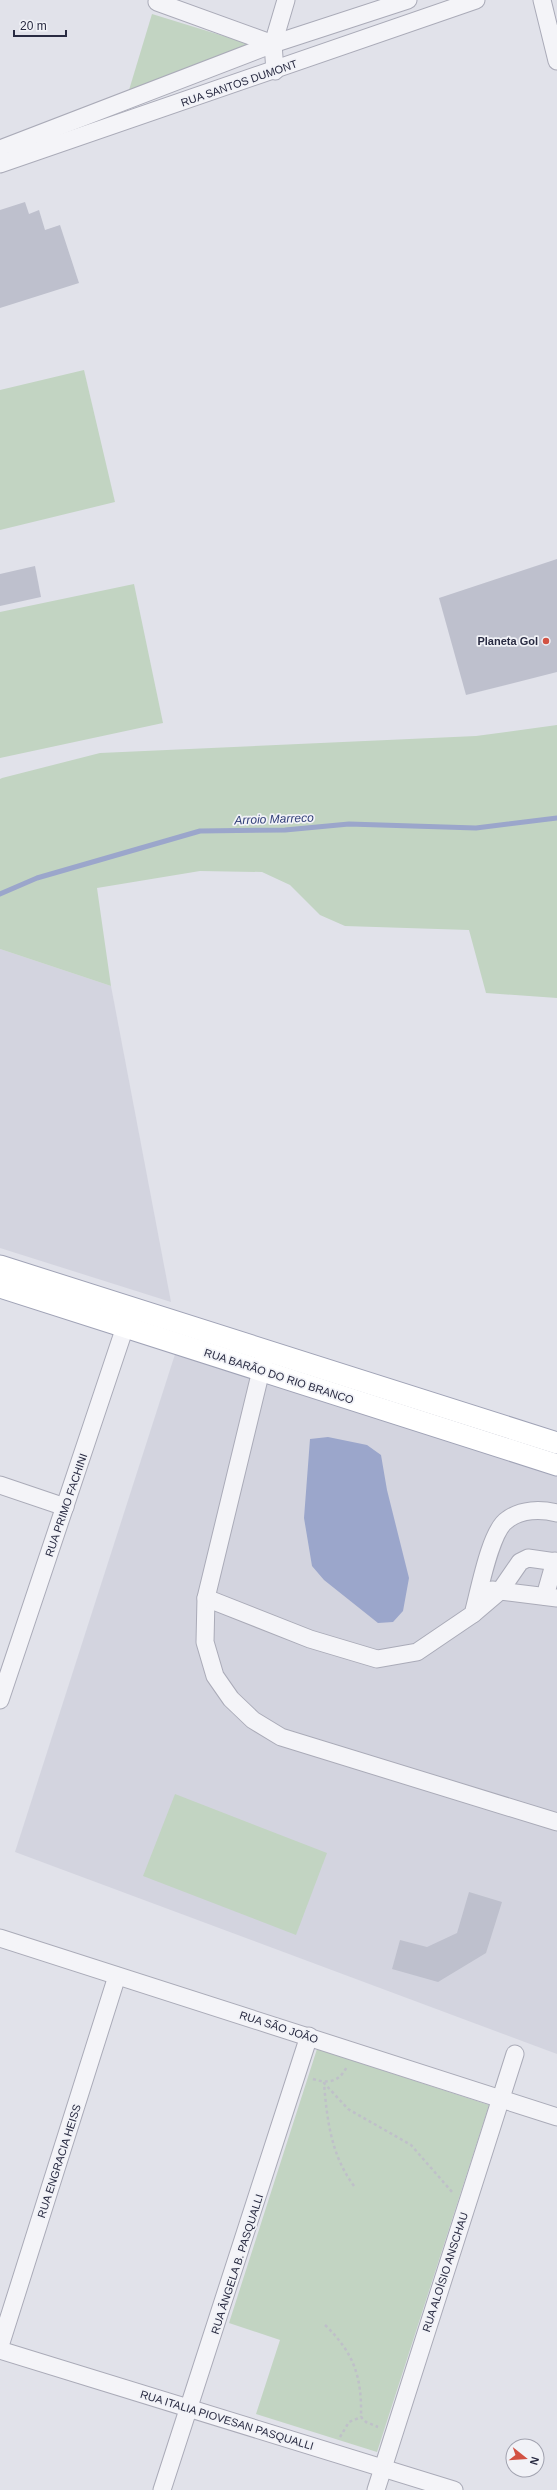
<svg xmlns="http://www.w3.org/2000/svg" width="557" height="2490" font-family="Helvetica,sans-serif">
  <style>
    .built { fill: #d3d4df }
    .green { fill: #c2d4c2 }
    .water { fill: #9ba6cb }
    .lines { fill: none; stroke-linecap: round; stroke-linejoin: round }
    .stream { stroke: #9ba6cb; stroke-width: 5 }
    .building { fill: #bec0cd }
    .minor-casing { stroke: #aaabb8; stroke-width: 19 }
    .major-casing { stroke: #a0a3b6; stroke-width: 23 }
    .path { stroke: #bfc0c9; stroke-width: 2.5; stroke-dasharray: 3 3; stroke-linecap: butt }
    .minor { stroke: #f4f4f8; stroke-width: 17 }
    .major { stroke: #fff; stroke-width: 21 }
    .poi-dot { fill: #d25243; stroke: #f1f2f7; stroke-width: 1.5 }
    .labels { text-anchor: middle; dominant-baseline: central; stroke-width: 3.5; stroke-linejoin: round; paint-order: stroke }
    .street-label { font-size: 11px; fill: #292b42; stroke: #f1f2f7 }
    .poi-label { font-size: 11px; font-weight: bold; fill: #292b42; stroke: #f1f2f7; text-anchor: end }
    .water-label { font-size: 12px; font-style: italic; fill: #313f78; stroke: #f1f2f7 }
  </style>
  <rect width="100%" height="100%" fill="#e1e2ea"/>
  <g class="built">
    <polygon points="0,949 111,986 171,1302 0,1248"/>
    <polygon points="177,1348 557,1473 557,2054 15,1852"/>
  </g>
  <g class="green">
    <polygon points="152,14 259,47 126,100"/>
    <polygon points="84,370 115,502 0,530 0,390"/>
    <polygon points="134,584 163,723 0,758 0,612"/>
    <polygon points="557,725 557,998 486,993 469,930 345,926 320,915 290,885 262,872 200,871 97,888 111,986 0,949 0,779 2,778 100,753 476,736"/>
    <polygon points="175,1794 327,1853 296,1935 143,1876"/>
    <polygon points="317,2049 489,2105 377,2452 256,2414 280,2340 229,2323"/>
  </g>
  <polygon class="water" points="328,1437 367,1445 381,1455 387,1490 409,1578 403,1611 393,1622 378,1623 324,1580 312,1566 304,1518 310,1439"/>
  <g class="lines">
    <polyline class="stream" points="0,894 37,878 200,831 285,830 349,824 476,828 557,818"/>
  </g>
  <g class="building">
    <polygon points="25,202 29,214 39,210 45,230 60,225 79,283 0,308 0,210"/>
    <polygon points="557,559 557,672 466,695 439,598"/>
    <polygon points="35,566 41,597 0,606 0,574"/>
    <polygon points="469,1892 502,1902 486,1953 438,1982 392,1969 400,1940 427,1947 457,1933"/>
  </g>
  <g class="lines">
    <defs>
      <g id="minor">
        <polyline points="542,0 557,61"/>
        <polyline points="157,2 273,44"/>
        <polyline points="275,71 273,44 286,0"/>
        <polyline points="0,149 273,44 408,0"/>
        <polyline points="0,164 476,0"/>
        <polyline points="264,1358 206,1598 205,1642 215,1676 231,1699 253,1720 281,1737 557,1822"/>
        <polyline points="0,1485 65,1507"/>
        <polyline points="492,1590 557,1598"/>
        <polyline points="545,1596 555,1561"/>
        <path d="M206,1598l104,41 67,20 40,-7 56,-38c6,-21 17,-83 34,-94 14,-11 34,-11 50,-7"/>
        <polyline points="473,1614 500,1591 520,1562 528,1558 557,1562"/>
        <polyline points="0,1700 129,1315"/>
        <polyline points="0,1938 557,2117"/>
        <polyline points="0,2346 117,1976"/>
        <polyline points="0,2350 454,2490"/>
        <polyline points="162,2490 309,2036"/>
        <polyline points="376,2490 515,2054"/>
      </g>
      <g id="major">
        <polyline points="0,1266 557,1443"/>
        <polyline points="0,1287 557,1465"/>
      </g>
    </defs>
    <use href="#minor" class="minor-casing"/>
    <use href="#major" class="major-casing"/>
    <g class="path">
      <path d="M313,2079c15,5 27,3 34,-13"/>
      <path d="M354,2186c-23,-31 -27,-66 -30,-103l24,26 63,36 42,48"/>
      <path d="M325,2325c29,28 37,52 36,92"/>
      <polyline points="340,2437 349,2422 361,2417 366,2422 378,2427"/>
    </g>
    <use href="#minor" class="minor"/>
    <use href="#major" class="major"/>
  </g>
  <circle class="poi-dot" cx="546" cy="641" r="4"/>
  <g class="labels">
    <g class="street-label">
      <text transform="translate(239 83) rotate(-19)">RUA SANTOS DUMONT</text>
      <text transform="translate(279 1376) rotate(18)">RUA BARÃO DO RIO BRANCO</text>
      <text transform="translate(66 1505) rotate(-71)">RUA PRIMO FACHINI</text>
      <text transform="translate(279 2027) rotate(18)">RUA SÃO JOÃO</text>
      <text transform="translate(59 2161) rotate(-72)">RUA ENGRACIA HEISS</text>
      <text transform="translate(237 2264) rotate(-72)">RUA ÂNGELA B. PASQUALLI</text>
      <text transform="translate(445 2272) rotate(-72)">RUA ALOÍSIO ANSCHAU</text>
      <text transform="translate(227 2420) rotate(17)">RUA ITALIA PIOVESAN PASQUALLI</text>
    </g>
    <g class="poi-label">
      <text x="538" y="641">Planeta Gol</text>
    </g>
    <g class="water-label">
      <text transform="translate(274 819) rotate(-2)">Arroio Marreco</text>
    </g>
  </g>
  <g transform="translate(525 2458) rotate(107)"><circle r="19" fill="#f1f2f7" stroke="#a1a2af"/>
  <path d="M0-3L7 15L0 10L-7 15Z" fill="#d25243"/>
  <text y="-6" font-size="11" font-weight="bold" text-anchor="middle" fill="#292b42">N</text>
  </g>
  <path d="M14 30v6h52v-6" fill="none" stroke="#292b42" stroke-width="2"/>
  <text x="20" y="30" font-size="12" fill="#292b42" stroke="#f1f2f7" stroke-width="3" paint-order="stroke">20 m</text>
</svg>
